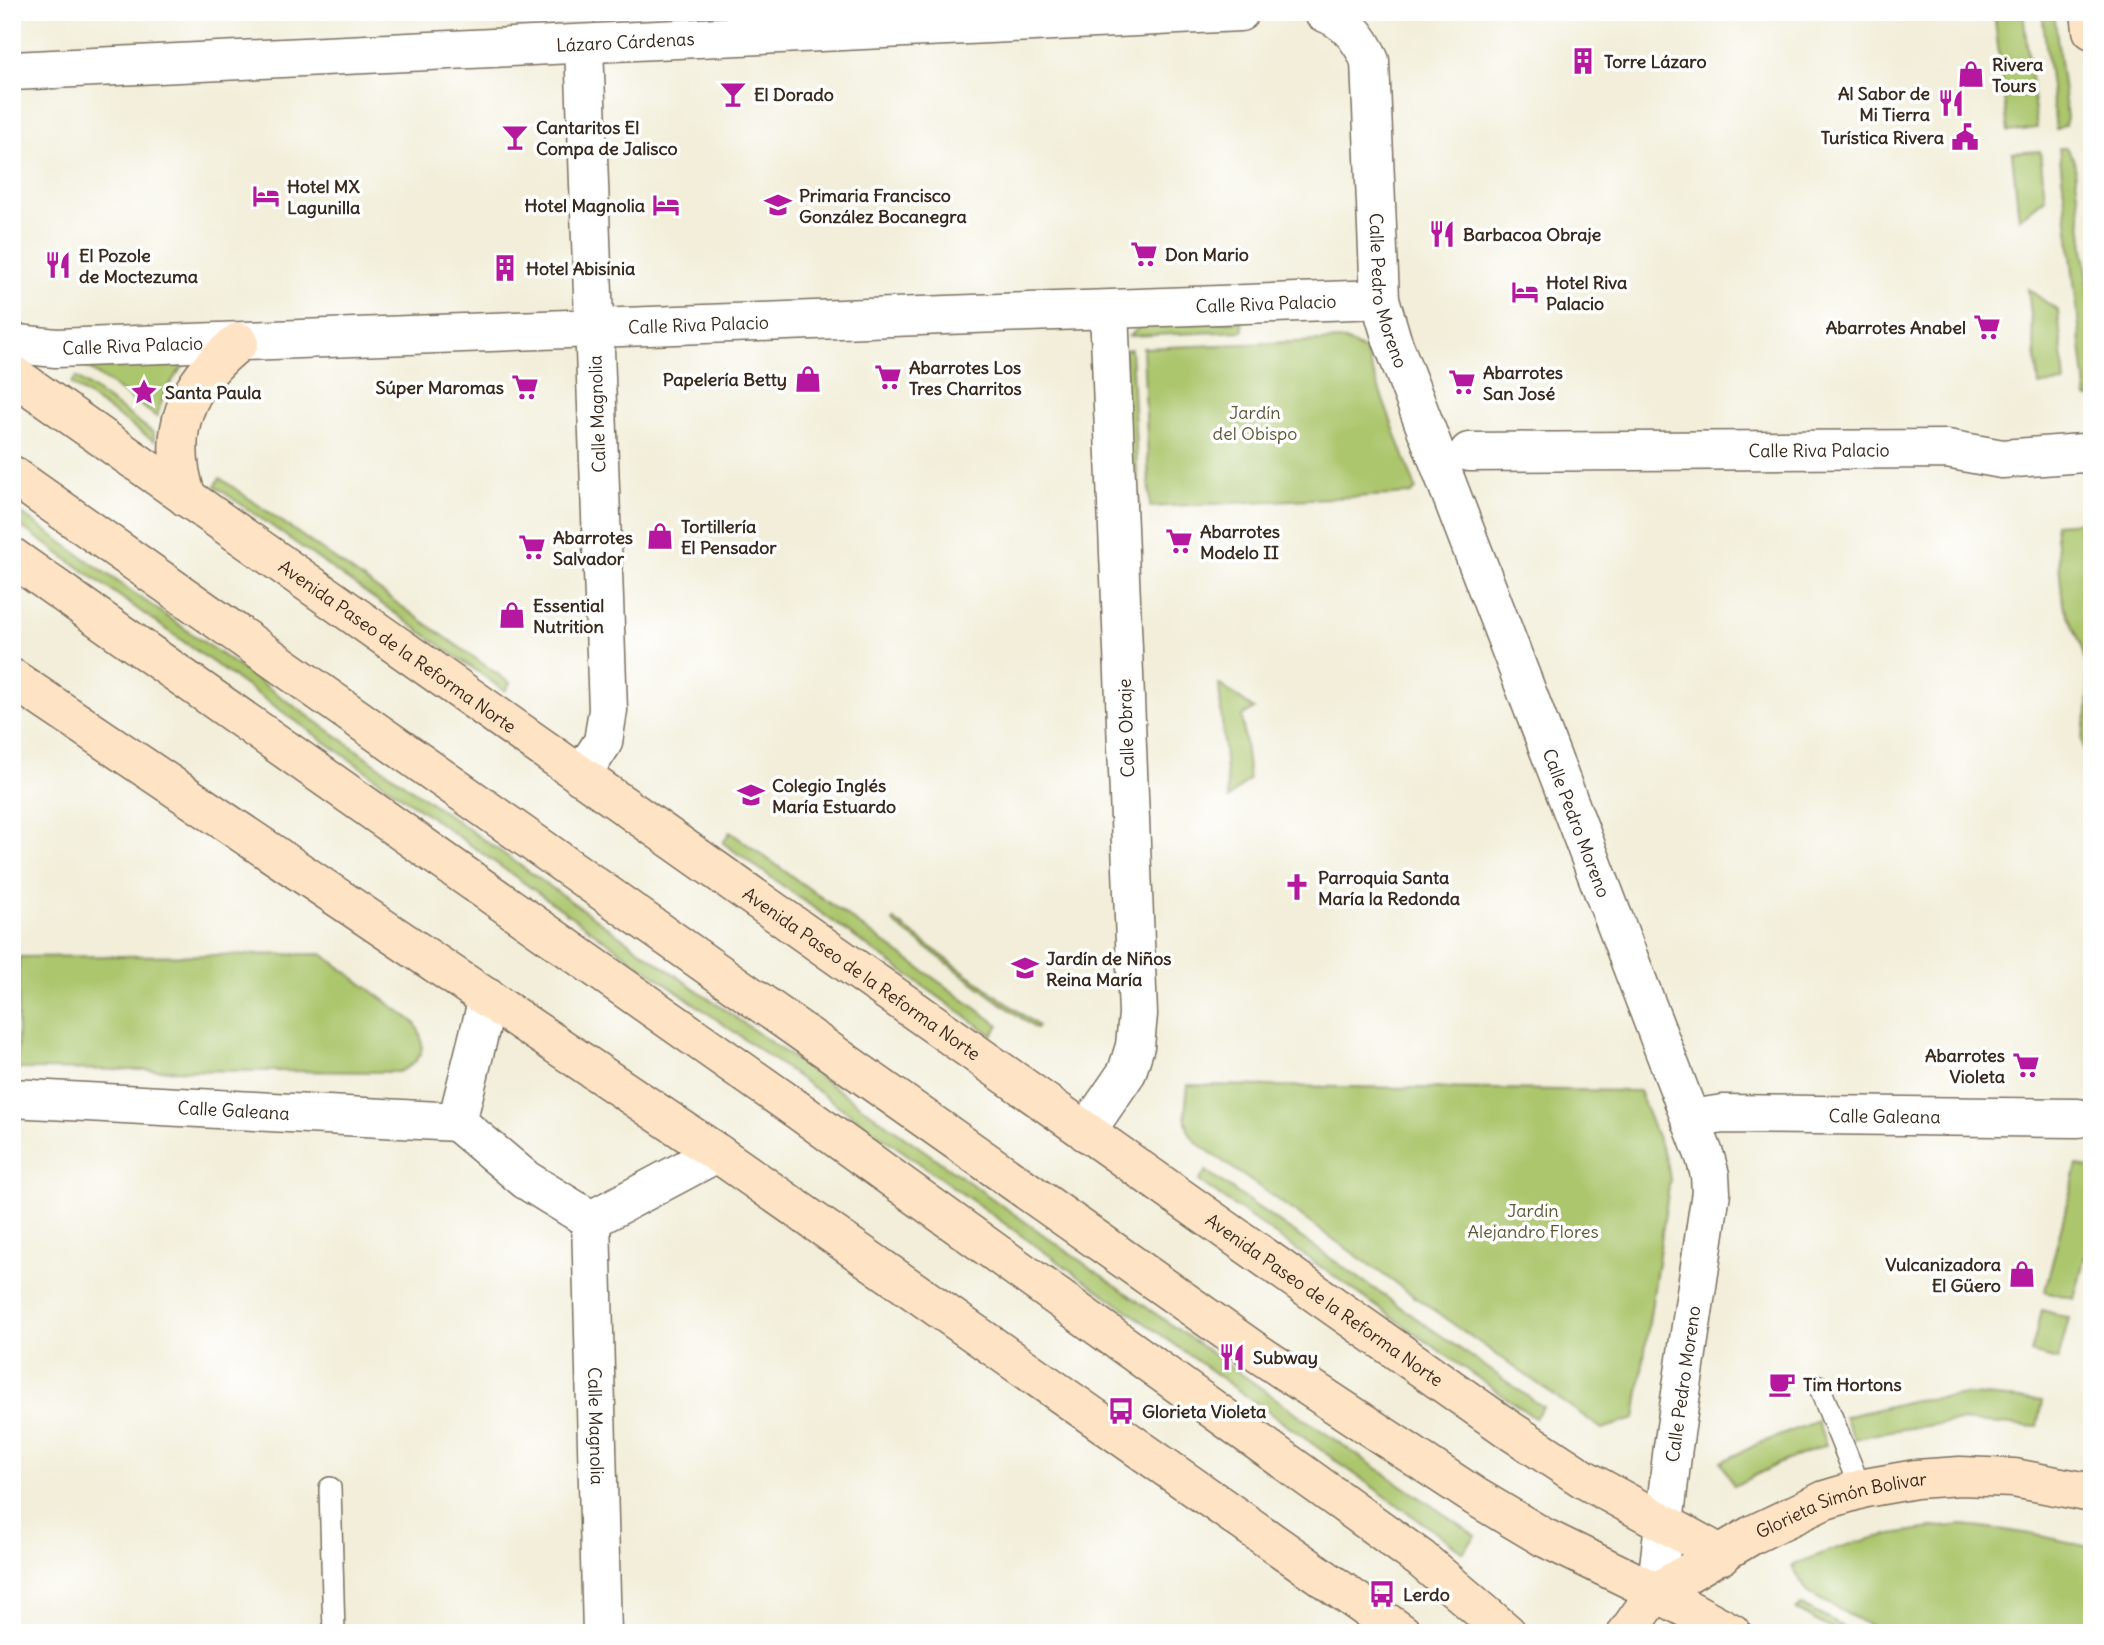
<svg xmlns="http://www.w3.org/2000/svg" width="2104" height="1645" font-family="Delius,sans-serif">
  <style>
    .green { fill: #acc66d; stroke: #747846; stroke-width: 2 }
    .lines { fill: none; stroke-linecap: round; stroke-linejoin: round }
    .lane-casing { stroke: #7b6f5f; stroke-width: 24 }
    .street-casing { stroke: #7b6f5f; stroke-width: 41 }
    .secondary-casing { stroke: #7b6f5f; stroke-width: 41 }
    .lane { stroke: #fff; stroke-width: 21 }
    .street { stroke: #fff; stroke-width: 38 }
    .secondary { stroke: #fee4c5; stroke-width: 38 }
    .labels { text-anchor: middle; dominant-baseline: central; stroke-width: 7; stroke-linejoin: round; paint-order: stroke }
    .street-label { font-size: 18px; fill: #3b2a1e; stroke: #fff }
    .poi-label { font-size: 18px; font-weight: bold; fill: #3b2a1e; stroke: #fff; text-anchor: start }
    .park-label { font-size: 18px; fill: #5d5936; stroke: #fff }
  </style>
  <rect width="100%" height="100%" fill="#fff"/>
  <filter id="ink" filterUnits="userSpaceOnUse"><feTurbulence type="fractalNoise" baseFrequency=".0143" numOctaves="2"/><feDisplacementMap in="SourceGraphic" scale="14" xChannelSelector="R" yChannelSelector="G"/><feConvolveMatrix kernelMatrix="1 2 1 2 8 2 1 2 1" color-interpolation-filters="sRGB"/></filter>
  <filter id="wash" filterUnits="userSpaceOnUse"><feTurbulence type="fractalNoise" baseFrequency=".00686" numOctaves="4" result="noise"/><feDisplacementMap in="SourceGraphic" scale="28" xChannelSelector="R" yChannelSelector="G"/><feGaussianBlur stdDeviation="1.57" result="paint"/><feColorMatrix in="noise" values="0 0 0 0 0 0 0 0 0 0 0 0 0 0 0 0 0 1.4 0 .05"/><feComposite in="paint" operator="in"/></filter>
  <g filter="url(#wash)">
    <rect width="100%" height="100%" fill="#f2eed9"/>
    <g class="green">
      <polygon points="1994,12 2023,12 2037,128 2008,132"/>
      <polygon points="2042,12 2054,12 2067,118 2065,125 2056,130"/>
      <polygon points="2059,148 2066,148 2074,159 2092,319 2092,398 2087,398"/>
      <polygon points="2040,151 2045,198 2019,219 2012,153"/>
      <polygon points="2028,289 2058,311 2065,383 2039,385"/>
      <polygon points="1242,321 1243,331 1129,336 1143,324"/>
      <polygon points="1345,340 1365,351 1416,489 1411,494 1150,507 1143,348"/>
      <polygon points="1131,349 1139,509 1128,509 1124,350"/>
      <path d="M189,360c-17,18 -26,33 -32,57l-73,-52z"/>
      <polygon points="76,377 154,433 154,441 71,384"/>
      <polygon points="220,478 510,683 505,691 215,486"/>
      <polygon points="12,507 1309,1422 1476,1536 1463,1552 1128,1311 12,520"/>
      <polygon points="2083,522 2092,607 2092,797 2082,739 2088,712 2089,692 2086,665 2080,642 2063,604 2055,524"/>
      <polygon points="1219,684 1254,709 1242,717 1249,779 1228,799"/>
      <polygon points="730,832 999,1025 992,1035 723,843"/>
      <polygon points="894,920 1038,1026 1036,1029 893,923"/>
      <path d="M322,954l93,69c13,23 8,39 -17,49l-381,-3 2,-112z"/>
      <path d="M1188,1085l451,6 28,71 3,17 -35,240 -33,10 -405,-286c-17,-17 -11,-36 -9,-58z"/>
      <polygon points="2077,1165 2092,1169 2092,1228 2074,1299 2045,1291"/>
      <polygon points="1206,1171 1543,1407 1535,1418 1199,1181"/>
      <polygon points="2042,1310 2069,1318 2058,1360 2031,1353"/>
      <polygon points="1971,1395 2042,1401 2037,1427 1960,1421 1890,1431 1854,1439 1844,1417 1915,1400"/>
      <polygon points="1817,1421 1826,1445 1780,1463 1734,1486 1721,1462 1758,1444"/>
      <path d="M1962,1525c45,4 87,11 130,23v85h-209l-75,-40 -16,-27c55,-26 110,-36 170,-41z"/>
      <polygon points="1801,1605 1855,1633 1839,1633 1796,1610"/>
    </g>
  </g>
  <g filter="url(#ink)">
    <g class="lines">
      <defs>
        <g id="lane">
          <polyline points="1819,1386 1861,1490"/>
          <polyline points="330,1488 334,1633"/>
        </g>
        <g id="street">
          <path id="s1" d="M1323,12c23,8 38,27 47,49l10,238 12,41 313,817 5,18 1,17 -38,255 -17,145"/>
          <path id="s2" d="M12,71l1228,-59"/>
          <path id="s3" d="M17,344l39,4 1324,-49"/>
          <path id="s4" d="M1469,452l478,-3 55,10 81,-6"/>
          <polyline points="581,776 603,742 608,710 584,45"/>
          <path id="s5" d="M12,1098l445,24"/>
          <path id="s6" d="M1691,1119l32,-5 355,4"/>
          <polyline points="457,1122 526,1180 591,1220"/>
          <polyline points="457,1122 488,998"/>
          <polyline points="1086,1132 1127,1072 1135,1046 1138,1014 1109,310"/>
          <path id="s7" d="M591,1220l11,413"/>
          <polyline points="591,1220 717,1153"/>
        </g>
        <g id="secondary">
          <polyline points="2090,12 2092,30"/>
          <path id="s8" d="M12,374l1499,1057 73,48 138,76"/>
          <polyline points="12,475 1256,1352 1476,1497 1543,1537 1656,1592 1732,1633"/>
          <path d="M187,498c-22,-66 -2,-114 52,-156"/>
          <polyline points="12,557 799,1111 1421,1559 1507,1633"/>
          <polyline points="12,678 717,1153 1402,1633"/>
          <path id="s9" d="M1627,1633l29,-41 96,-57 73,-35 40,-12 51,-9 44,-3 54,2 78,15"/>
        </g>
      </defs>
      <use href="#lane" class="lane-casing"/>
      <use href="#street" class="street-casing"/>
      <use href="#secondary" class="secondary-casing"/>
      <use href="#lane" class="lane"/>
      <use href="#street" class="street"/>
      <use href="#secondary" class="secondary"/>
    </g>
  </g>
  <defs>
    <symbol id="building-bare" viewBox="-9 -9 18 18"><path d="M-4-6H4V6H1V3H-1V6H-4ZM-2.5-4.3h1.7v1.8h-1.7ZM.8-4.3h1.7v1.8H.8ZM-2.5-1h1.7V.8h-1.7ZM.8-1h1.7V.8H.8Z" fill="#b5179e" stroke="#fff" stroke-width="2.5" paint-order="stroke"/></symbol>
    <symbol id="shop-bare" viewBox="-9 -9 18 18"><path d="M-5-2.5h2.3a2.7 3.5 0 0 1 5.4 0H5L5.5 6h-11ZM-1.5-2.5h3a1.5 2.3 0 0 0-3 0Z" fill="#b5179e" stroke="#fff" stroke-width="2.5" paint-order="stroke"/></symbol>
    <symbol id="bar-bare" viewBox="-9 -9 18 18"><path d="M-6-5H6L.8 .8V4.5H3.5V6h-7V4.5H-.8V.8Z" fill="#b5179e" stroke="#fff" stroke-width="2.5" paint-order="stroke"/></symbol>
    <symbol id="restaurant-bare" viewBox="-9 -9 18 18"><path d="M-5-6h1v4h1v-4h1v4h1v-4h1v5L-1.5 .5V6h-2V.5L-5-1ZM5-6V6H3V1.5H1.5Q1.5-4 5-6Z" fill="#b5179e" stroke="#fff" stroke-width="2.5" paint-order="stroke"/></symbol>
    <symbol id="civic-bare" viewBox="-9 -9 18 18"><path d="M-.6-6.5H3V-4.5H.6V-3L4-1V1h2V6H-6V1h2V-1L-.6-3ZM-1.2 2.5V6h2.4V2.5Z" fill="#b5179e" stroke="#fff" stroke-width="2.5" paint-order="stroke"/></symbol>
    <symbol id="hotel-bare" viewBox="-9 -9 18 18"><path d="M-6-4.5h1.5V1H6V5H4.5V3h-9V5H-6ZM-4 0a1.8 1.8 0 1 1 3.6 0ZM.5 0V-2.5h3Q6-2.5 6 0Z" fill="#b5179e" stroke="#fff" stroke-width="2.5" paint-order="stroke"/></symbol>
    <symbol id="school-bare" viewBox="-9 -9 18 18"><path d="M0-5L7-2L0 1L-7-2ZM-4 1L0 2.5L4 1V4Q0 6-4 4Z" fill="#b5179e" stroke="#fff" stroke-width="2.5" paint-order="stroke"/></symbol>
    <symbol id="supermarket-bare" viewBox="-9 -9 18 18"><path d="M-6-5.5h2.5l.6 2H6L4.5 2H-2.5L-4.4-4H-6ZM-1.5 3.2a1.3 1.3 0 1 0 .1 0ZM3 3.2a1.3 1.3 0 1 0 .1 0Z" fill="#b5179e" stroke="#fff" stroke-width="2.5" paint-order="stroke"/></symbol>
    <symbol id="sight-bare" viewBox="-9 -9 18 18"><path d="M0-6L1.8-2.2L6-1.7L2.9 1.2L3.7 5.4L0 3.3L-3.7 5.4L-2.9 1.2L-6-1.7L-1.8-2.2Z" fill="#b5179e" stroke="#fff" stroke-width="2.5" paint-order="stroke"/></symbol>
    <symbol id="church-bare" viewBox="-9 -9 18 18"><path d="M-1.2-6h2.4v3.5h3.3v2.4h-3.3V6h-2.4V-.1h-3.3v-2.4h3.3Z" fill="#b5179e" stroke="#fff" stroke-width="2.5" paint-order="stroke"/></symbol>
    <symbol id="cafe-bare" viewBox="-9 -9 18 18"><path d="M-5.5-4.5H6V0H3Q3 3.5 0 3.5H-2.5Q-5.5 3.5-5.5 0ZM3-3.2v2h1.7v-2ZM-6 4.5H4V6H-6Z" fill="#b5179e" stroke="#fff" stroke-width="2.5" paint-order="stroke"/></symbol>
    <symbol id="bus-bare" viewBox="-9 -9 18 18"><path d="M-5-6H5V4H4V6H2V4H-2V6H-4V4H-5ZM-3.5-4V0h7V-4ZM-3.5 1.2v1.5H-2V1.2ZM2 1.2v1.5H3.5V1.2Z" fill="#b5179e" stroke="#fff" stroke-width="2.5" paint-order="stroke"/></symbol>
  </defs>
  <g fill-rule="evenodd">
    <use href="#building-bare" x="1564" y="42" width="38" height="38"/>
    <use href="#shop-bare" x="1952" y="55" width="38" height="38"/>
    <use href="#bar-bare" x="714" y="75" width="38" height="38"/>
    <use href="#restaurant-bare" x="1932" y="84" width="38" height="38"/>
    <use href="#bar-bare" x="496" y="118" width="38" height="38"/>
    <use href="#civic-bare" x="1946" y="118" width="38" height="38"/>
    <use href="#hotel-bare" x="247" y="177" width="38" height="38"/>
    <use href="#hotel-bare" x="647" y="186" width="38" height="38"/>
    <use href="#school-bare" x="759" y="186" width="38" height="38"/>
    <use href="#restaurant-bare" x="1423" y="215" width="38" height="38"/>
    <use href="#supermarket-bare" x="1125" y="235" width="38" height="38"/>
    <use href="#restaurant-bare" x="39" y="246" width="38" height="38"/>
    <use href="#building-bare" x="486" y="249" width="38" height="38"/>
    <use href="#hotel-bare" x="1506" y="273" width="38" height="38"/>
    <use href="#supermarket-bare" x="1968" y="308" width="38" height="38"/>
    <use href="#supermarket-bare" x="869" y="358" width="38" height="38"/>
    <use href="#shop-bare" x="789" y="360" width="38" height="38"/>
    <use href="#supermarket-bare" x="1443" y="363" width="38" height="38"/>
    <use href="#supermarket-bare" x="506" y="368" width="38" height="38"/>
    <use href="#sight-bare" x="125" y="373" width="38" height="38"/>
    <use href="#shop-bare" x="641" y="517" width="38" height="38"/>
    <use href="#supermarket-bare" x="1160" y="522" width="38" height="38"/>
    <use href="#supermarket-bare" x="513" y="528" width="38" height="38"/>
    <use href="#shop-bare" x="493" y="596" width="38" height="38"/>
    <use href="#school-bare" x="732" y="776" width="38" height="38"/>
    <use href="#church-bare" x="1278" y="868" width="38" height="38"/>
    <use href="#school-bare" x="1006" y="949" width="38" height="38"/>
    <use href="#supermarket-bare" x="2007" y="1046" width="38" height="38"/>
    <use href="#shop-bare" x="2003" y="1255" width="38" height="38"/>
    <use href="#restaurant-bare" x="1213" y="1338" width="38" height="38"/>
    <use href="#cafe-bare" x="1763" y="1365" width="38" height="38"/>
    <use href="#bus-bare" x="1102" y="1392" width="38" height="38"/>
    <use href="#bus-bare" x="1363" y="1575" width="38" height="38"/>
  </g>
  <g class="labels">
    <g class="street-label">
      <text stroke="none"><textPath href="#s2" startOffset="614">Lázaro Cárdenas</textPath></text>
      <text stroke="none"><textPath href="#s1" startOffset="301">Calle Pedro Moreno</textPath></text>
      <text stroke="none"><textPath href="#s3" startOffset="1250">Calle Riva Palacio</textPath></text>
      <text stroke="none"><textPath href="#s3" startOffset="682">Calle Riva Palacio</textPath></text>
      <text stroke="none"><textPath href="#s3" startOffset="116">Calle Riva Palacio</textPath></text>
      <text transform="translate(597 414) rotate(-92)">Calle Magnolia</text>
      <text stroke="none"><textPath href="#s4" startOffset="350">Calle Riva Palacio</textPath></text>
      <text stroke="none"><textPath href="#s8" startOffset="472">Avenida Paseo de la Reforma Norte</textPath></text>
      <text transform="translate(1126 728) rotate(-92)">Calle Obraje</text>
      <text stroke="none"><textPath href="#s1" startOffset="868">Calle Pedro Moreno</textPath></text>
      <text stroke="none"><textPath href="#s8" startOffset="1040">Avenida Paseo de la Reforma Norte</textPath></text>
      <text stroke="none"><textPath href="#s5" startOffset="222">Calle Galeana</textPath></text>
      <text stroke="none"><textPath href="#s6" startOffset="194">Calle Galeana</textPath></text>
      <text stroke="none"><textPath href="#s8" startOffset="1606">Avenida Paseo de la Reforma Norte</textPath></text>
      <text transform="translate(1683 1384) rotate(-82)">Calle Pedro Moreno</text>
      <text stroke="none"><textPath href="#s7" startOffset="206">Calle Magnolia</textPath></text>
      <text stroke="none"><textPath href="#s9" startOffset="257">Glorieta Simón Bolivar</textPath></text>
    </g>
    <g class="poi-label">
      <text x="1604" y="61">Torre Lázaro</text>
      <text x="1992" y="64">Rivera<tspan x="1992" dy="21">Tours</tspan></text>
      <text x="1930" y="93" text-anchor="end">Al Sabor de<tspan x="1930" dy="21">Mi Tierra</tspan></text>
      <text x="754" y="94">El Dorado</text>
      <text x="536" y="127">Cantaritos El<tspan x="536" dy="21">Compa de Jalisco</tspan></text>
      <text x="1944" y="137" text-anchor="end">Turística Rivera</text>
      <text x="287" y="186">Hotel MX<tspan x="287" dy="21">Lagunilla</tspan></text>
      <text x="799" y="195">Primaria Francisco<tspan x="799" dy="21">González Bocanegra</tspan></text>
      <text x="645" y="205" text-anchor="end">Hotel Magnolia</text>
      <text x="1463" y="234">Barbacoa Obraje</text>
      <text x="1165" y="254">Don Mario</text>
      <text x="79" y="255">El Pozole<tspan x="79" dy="21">de Moctezuma</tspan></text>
      <text x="526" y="268">Hotel Abisinia</text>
      <text x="1546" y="282">Hotel Riva<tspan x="1546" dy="21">Palacio</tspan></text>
      <text x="1966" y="327" text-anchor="end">Abarrotes Anabel</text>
      <text x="909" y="367">Abarrotes Los<tspan x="909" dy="21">Tres Charritos</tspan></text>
      <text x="1483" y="372">Abarrotes<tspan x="1483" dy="21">San José</tspan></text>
      <text x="787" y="379" text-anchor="end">Papelería Betty</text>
      <text x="504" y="387" text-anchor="end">Súper Maromas</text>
      <text x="165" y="392">Santa Paula</text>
      <text x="681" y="526">Tortillería<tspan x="681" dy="21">El Pensador</tspan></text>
      <text x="1200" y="531">Abarrotes<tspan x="1200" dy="21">Modelo II</tspan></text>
      <text x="553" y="537">Abarrotes<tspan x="553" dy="21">Salvador</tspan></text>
      <text x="533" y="605">Essential<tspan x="533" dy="21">Nutrition</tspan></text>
      <text x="772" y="785">Colegio Inglés<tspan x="772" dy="21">María Estuardo</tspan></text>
      <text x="1318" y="877">Parroquia Santa<tspan x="1318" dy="21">María la Redonda</tspan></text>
      <text x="1046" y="958">Jardín de Niños<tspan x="1046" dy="21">Reina María</tspan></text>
      <text x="2005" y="1055" text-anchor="end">Abarrotes<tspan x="2005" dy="21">Violeta</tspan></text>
      <text x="2001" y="1264" text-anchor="end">Vulcanizadora<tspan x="2001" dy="21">El Güero</tspan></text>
      <text x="1253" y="1357">Subway</text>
      <text x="1803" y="1384">Tim Hortons</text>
      <text x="1142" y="1411">Glorieta Violeta</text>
      <text x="1403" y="1594">Lerdo</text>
    </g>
    <g class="park-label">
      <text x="1255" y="412">Jardín<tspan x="1255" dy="21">del Obispo</tspan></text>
      <text x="1533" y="1210">Jardin<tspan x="1533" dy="21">Alejandro Flores</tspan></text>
    </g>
  </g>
  <rect width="2104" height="1645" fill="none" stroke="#fff" stroke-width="42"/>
</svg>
